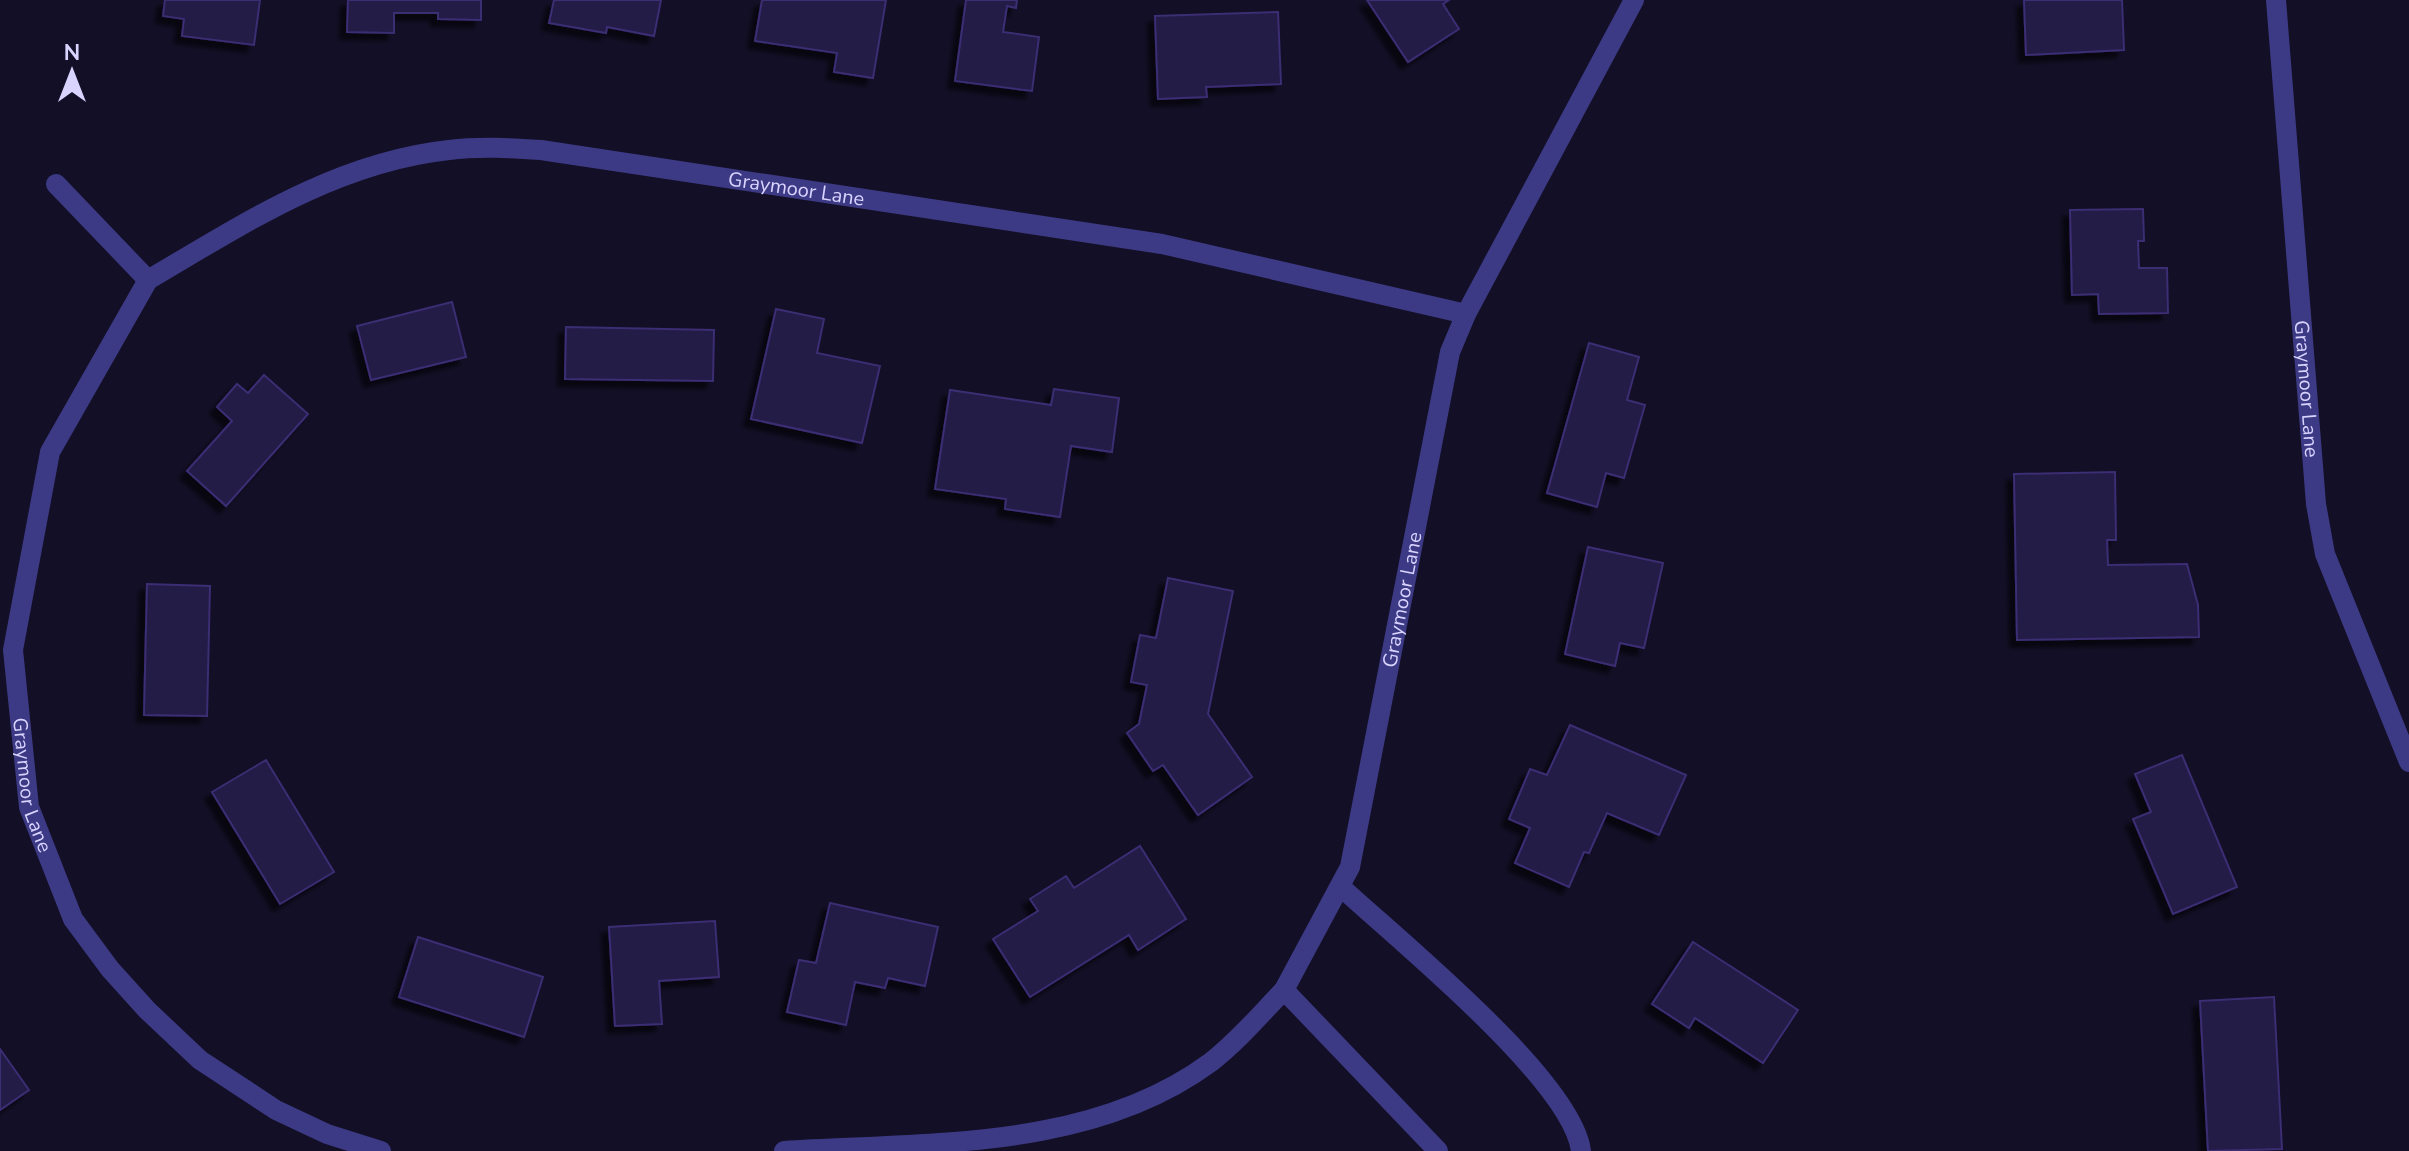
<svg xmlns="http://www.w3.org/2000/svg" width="2409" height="1151" font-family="'Nunito Sans',sans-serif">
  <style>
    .building { fill: #241b47; stroke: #3b2d73; stroke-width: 2; filter: url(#shadow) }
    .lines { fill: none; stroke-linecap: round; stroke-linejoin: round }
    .minor { stroke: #3d3a85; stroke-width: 20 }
    .labels { text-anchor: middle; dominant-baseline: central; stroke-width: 6; stroke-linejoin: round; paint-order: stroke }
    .street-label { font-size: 20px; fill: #d9d4ff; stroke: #130f26 }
  </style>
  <defs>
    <filter id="shadow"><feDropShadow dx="-7" dy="7" stdDeviation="2" flood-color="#0009"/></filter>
  </defs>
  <rect width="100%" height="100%" fill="#130f26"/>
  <g class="building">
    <polygon points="165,0 260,0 254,45 182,36 184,19 163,16"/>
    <polygon points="348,0 481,0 481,20 438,19 438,13 394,13 394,33 347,32"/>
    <polygon points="554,0 661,0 654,36 607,27 606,33 549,23"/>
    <polygon points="762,0 886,0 873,78 834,72 837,53 755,41"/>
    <polygon points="966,0 1017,0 1016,8 1007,6 1003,32 1039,37 1032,91 955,81"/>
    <polygon points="1367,0 1449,0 1443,4 1459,29 1408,62"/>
    <polygon points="2024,0 2122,0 2124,50 2026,55"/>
    <polygon points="1278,12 1281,84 1206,87 1207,97 1158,99 1155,16"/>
    <polygon points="2143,209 2144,241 2138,241 2139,268 2167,268 2168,313 2099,314 2098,294 2072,295 2070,210"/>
    <polygon points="452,302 466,357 371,380 357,326"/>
    <polygon points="776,309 824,319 817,353 880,366 862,443 751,419"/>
    <polygon points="566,327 714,330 713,381 565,379"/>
    <polygon points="1589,343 1639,357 1627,400 1645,405 1624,478 1606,473 1597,507 1547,493"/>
    <polygon points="264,375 308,414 226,506 187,471 232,421 217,407 237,384 248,393"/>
    <polygon points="1054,389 1119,398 1112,452 1071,446 1060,517 1005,509 1006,499 935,489 950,390 1051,405"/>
    <polygon points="2115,472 2116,540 2107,540 2108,565 2187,564 2198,605 2199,637 2017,640 2014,474"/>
    <polygon points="1588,547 1663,563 1644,648 1620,643 1615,666 1565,654"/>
    <polygon points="1168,578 1233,591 1208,714 1252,777 1198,815 1163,765 1153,771 1127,733 1139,724 1147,685 1131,682 1140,635 1156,638"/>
    <polygon points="147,584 210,586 207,716 144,715"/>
    <polygon points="1570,725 1686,775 1659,835 1607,813 1589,853 1584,852 1569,887 1515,863 1530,828 1509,819 1530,769 1547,775"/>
    <polygon points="2182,755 2237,887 2173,914 2133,819 2151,812 2135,774"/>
    <polygon points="266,760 334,872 280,904 212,792"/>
    <polygon points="1140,846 1186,919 1138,950 1129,935 1030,997 993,939 1038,911 1030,899 1066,876 1074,888"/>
    <polygon points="830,903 938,927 925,986 888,978 885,988 855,982 846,1025 787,1012 799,960 816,963"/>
    <polygon points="715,921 719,977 659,981 662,1024 615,1026 609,927"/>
    <polygon points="418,937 543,977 524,1037 399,997"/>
    <polygon points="1693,942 1798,1010 1763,1063 1695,1018 1689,1028 1652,1004"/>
    <polygon points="2274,997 2282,1149 2208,1151 2200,1001"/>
    <polygon points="0,1049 29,1090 0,1110"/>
  </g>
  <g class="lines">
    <g class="minor">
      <path id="s1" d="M2276,0l40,504 9,50 84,208"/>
      <path id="s2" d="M56,184l92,96c95,-56 189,-118 301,-130 31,-4 62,-2 92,0l621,94 304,70"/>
      <path id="s3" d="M148,280l-98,172 -37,198 16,157 44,112 37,50 37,41 53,50 76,50 51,24 54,17"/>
      <path d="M1341,887c56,52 231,193 240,264"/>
      <path id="s4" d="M1284,990l66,-123 100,-515 16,-38 168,-314"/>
      <path d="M784,1151c143,-9 307,0 427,-89 27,-21 49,-47 73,-72l154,161"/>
    </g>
  </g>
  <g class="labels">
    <g class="street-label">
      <text stroke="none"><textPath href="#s2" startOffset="814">Graymoor Lane</textPath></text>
      <text stroke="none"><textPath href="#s1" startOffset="390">Graymoor Lane</textPath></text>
      <text stroke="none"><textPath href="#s4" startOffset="412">Graymoor Lane</textPath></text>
      <text stroke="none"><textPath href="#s3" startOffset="536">Graymoor Lane</textPath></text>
    </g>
  </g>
  <g transform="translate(72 72)" stroke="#130f26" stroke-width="6" paint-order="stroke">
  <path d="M0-6L14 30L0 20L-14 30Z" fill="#d9d4ff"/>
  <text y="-12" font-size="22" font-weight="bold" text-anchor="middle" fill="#d9d4ff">N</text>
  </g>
</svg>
